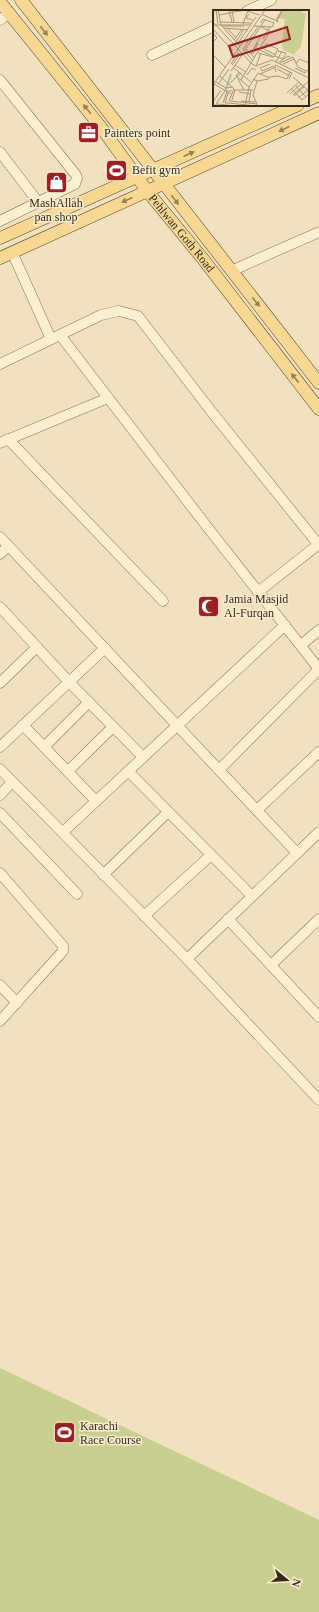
<svg xmlns="http://www.w3.org/2000/svg" width="319" height="1612" font-family="Georgia,serif">
  <style>
    .green { fill: #c8cf91 }
    .lines { fill: none; stroke-linecap: round; stroke-linejoin: round }
    .minor-casing { stroke: #8a7155; stroke-width: 11 }
    .major-casing { stroke: #573f2a; stroke-width: 13 }
    .minor { stroke: #fbefd1; stroke-width: 10 }
    .major { stroke: #f7d892; stroke-width: 12 }
    .oneway { fill: #988056 }
    .labels { text-anchor: middle; dominant-baseline: central; stroke-width: 3; stroke-linejoin: round; paint-order: stroke }
    .poi-label { font-size: 12px; fill: #38291b; stroke: #f8ecce; text-anchor: start }
    .street-label { font-size: 12px; fill: #38291b; stroke: #f8ecce }
    .inset-river { fill: none; stroke: #a1c2b8; stroke-width: 2 }
    .inset-road { fill: none; stroke: #a7977d; stroke-width: 1 }
    .view { fill: #9d2122; fill-opacity: 0.15; stroke: #9d2122; stroke-width: 2 }
    .inset-edge { fill: none; stroke: #38291b; stroke-width: 2 }
  </style>
  <rect width="100%" height="100%" fill="#f1e1be"/>
  <polygon class="green" points="0,1368 319,1520 319,1612 0,1612"/>
  <g class="lines">
    <defs>
      <g id="minor">
        <polyline points="247,11 271,0"/>
        <polyline points="0,20 9,13"/>
        <polyline points="152,55 214,26"/>
        <polyline points="0,80 76,175 77,178 75,184 0,221"/>
        <polyline points="0,152 38,202"/>
        <polyline points="12,252 51,339"/>
        <polyline points="231,271 319,232"/>
        <polyline points="60,335 208,528 319,669"/>
        <polyline points="0,364 101,315 119,311 138,316 211,411 318,544"/>
        <polyline points="8,439 163,601"/>
        <polyline points="0,443 108,398"/>
        <polyline points="0,537 297,853"/>
        <polyline points="0,554 8,546"/>
        <polyline points="258,592 319,544"/>
        <polyline points="0,607 69,682 143,757"/>
        <polyline points="301,645 319,630"/>
        <polyline points="0,683 37,647"/>
        <polyline points="23,725 96,801"/>
        <polyline points="0,747 105,648"/>
        <polyline points="44,747 89,702"/>
        <polyline points="0,769 187,959 319,1100"/>
        <polyline points="219,770 319,669"/>
        <polyline points="68,771 113,727"/>
        <polyline points="128,771 252,896"/>
        <polyline points="0,795 12,782"/>
        <polyline points="257,810 319,752"/>
        <polyline points="0,813 77,894"/>
        <polyline points="63,832 285,625"/>
        <polyline points="0,873 63,946 63,951 0,1021"/>
        <polyline points="103,875 168,812"/>
        <polyline points="144,916 211,855"/>
        <polyline points="228,919 319,1017"/>
        <polyline points="187,959 319,832"/>
        <polyline points="271,965 319,919"/>
        <polyline points="0,985 17,1003"/>
      </g>
      <g id="major">
        <polyline points="21,0 319,383"/>
        <path id="s1" d="M0,2l100,124 48,66 55,67 116,150"/>
        <polyline points="308,100 319,95"/>
        <polyline points="0,238 298,105"/>
        <polyline points="0,258 319,113"/>
      </g>
    </defs>
    <use href="#minor" class="minor-casing"/>
    <use href="#major" class="major-casing"/>
    <use href="#minor" class="minor"/>
    <use href="#major" class="major"/>
  </g>
  <defs><path id="oneway-solid" d="M-6-.8H1V-3.2L6.5 0L1 3.2V.8H-6Z"/></defs>
  <g class="oneway">
    <use href="#oneway-solid" transform="translate(44 31) rotate(52)"/>
    <use href="#oneway-solid" transform="translate(87 109) rotate(-129)"/>
    <use href="#oneway-solid" transform="translate(284 129) rotate(155)"/>
    <use href="#oneway-solid" transform="translate(189 154) rotate(-24)"/>
    <use href="#oneway-solid" transform="translate(127 200) rotate(156)"/>
    <use href="#oneway-solid" transform="translate(175 200) rotate(52)"/>
    <use href="#oneway-solid" transform="translate(256 302) rotate(52)"/>
    <use href="#oneway-solid" transform="translate(295 378) rotate(-128)"/>
  </g>
  <defs>
    <symbol id="office-square" viewBox="-11 -11 22 22"><rect x="-9" y="-9" width="18" height="18" rx="4" fill="#9d2122" stroke="#f8ecce"/><path d="M-6-3h4V-5.5h4V-3h4V5H-6ZM-1-4.5V-3h2v-1.5ZM-6 0V1H6V0Z" fill="#fff"/></symbol>
    <symbol id="stadium-square" viewBox="-11 -11 22 22"><rect x="-9" y="-9" width="18" height="18" rx="4" fill="#9d2122" stroke="#f8ecce"/><path d="M0-5a6.5 5 0 1 0 0 10a6.5 5 0 1 0 0-10ZM-3.5-1.8h7v3.6h-7Z" fill="#fff"/></symbol>
    <symbol id="shop-square" viewBox="-11 -11 22 22"><rect x="-9" y="-9" width="18" height="18" rx="4" fill="#9d2122" stroke="#f8ecce"/><path d="M-5-2.5h2.3a2.7 3.5 0 0 1 5.4 0H5L5.5 6h-11ZM-1.5-2.5h3a1.5 2.3 0 0 0-3 0Z" fill="#fff"/></symbol>
    <symbol id="mosque-square" viewBox="-11 -11 22 22"><rect x="-9" y="-9" width="18" height="18" rx="4" fill="#9d2122" stroke="#f8ecce"/><path d="M3.5-4.9A6 6 0 1 0 3.5 4.9A5 5 0 1 1 3.5-4.9Z" fill="#fff"/></symbol>
  </defs>
  <g fill-rule="evenodd">
    <use href="#office-square" x="76" y="120" width="25" height="25"/>
    <use href="#stadium-square" x="104" y="158" width="25" height="25"/>
    <use href="#shop-square" x="44" y="170" width="25" height="25"/>
    <use href="#mosque-square" x="196" y="594" width="25" height="25"/>
    <use href="#stadium-square" x="52" y="1420" width="25" height="25"/>
  </g>
  <g class="labels">
    <g class="poi-label">
      <text x="104" y="133">Painters point</text>
      <text x="132" y="170">Befit gym</text>
      <text x="56" y="203" text-anchor="middle">MashAllah<tspan x="56" dy="14">pan shop</tspan></text>
      <text x="224" y="599">Jamia Masjid<tspan x="224" dy="14">Al-Furqan</tspan></text>
      <text x="80" y="1426">Karachi<tspan x="80" dy="14">Race Course</tspan></text>
    </g>
    <g class="street-label">
      <text stroke="none"><textPath href="#s1" startOffset="294">Pehlwan Goth Road</textPath></text>
    </g>
  </g>
  <g transform="translate(213 10)">
    <rect width="96" height="96" fill="#f1e1be"/>
    <path d="M70,0h15l8,4 -5,33 -7,7 15,7 -26,-11 -1,-8 3,-23 -7,-1z" fill="#c8cf91"/>
    <path class="inset-river" d="M13,79l5,-15"/>
    <path class="inset-road" d="M3,0l2,14M5,0l3,15 19,21M16,0l3,12M19,0l2,12M69,0l-6,10v1l2,1 -1,-2 6,-10M34,1l12,4M36,4l-3,4 7,2M6,5l26,-5M50,5l12,5M0,12l39,42 4,2 16,-6 37,18M7,12l31,1M48,13l2,-4 11,4M30,14l5,-14M0,15h37M9,16h22M41,16l18,1 2,-4M11,18l24,2M14,18l9,10M0,19l20,22M0,23l4,5 -4,4M37,28l8,-11M50,29l7,-13M21,30l8,-11M36,30l-6,9 10,12M23,32l8,-13M25,33l18,-26M43,38l18,9 4,-8 -12,-5 -3,5M33,39l9,9M51,39l12,6M31,41l21,-31M45,43l15,4M38,44l9,-17M40,44l5,-11M0,45l13,13M62,46l8,3 3,-6 -8,-2M63,52l6,-11M66,52l9,-6 2,1M67,53l13,-6 5,10 8,4M18,54l7,-11 4,3M57,54l-10,4 2,3 12,-5 2,6M70,54l11,-5M83,54l3,-5 10,4M19,55l8,-11M22,55l11,7M62,55l17,8 -3,6M43,56l5,-13M21,58l17,14M82,58l10,5 4,-5M64,59l11,6M18,61l11,-16M26,62l-3,4 13,11M47,64l16,-7M34,65l5,-7 4,2M7,66l15,14 -3,10M56,67l9,-1 9,3 3,-7M80,67l16,14M25,69l6,11M40,69l4,2 12,-2M28,70l29,-49 -9,-4M3,72l10,6 7,-1M6,73l10,-14M17,73l11,-10M1,74l17,10M0,75l52,-75M83,76l10,11M79,79l10,11 7,-6M22,80h18M26,82l12,2M15,83l-3,10h4M74,83l12,-11M77,84l11,-10M80,85l16,-14M81,86l10,-9M85,88l10,-8M16,91l5,-12M17,91l27,3M28,91l14,1M0,92l8,-12M36,92l2,-12M10,93l4,-12h5M16,93l26,3M4,94l19,2M2,96l11,-17M32,96l4,-19 9,-14 12,5M42,96l2,-2 -4,-9 4,-14"/>
    <path class="view" d="M74,17l3,12 -57,18 -4,-11z"/>
    <rect width="96" height="96" class="inset-edge"/>
  </g>
  <g transform="translate(287 1580) rotate(108)" stroke="#f8ecce" stroke-width="3" paint-order="stroke">
  <path d="M0-3L7 15L0 10L-7 15Z" fill="#38291b"/>
  <text y="-6" font-size="11" font-weight="bold" text-anchor="middle" fill="#38291b">N</text>
  </g>
</svg>
